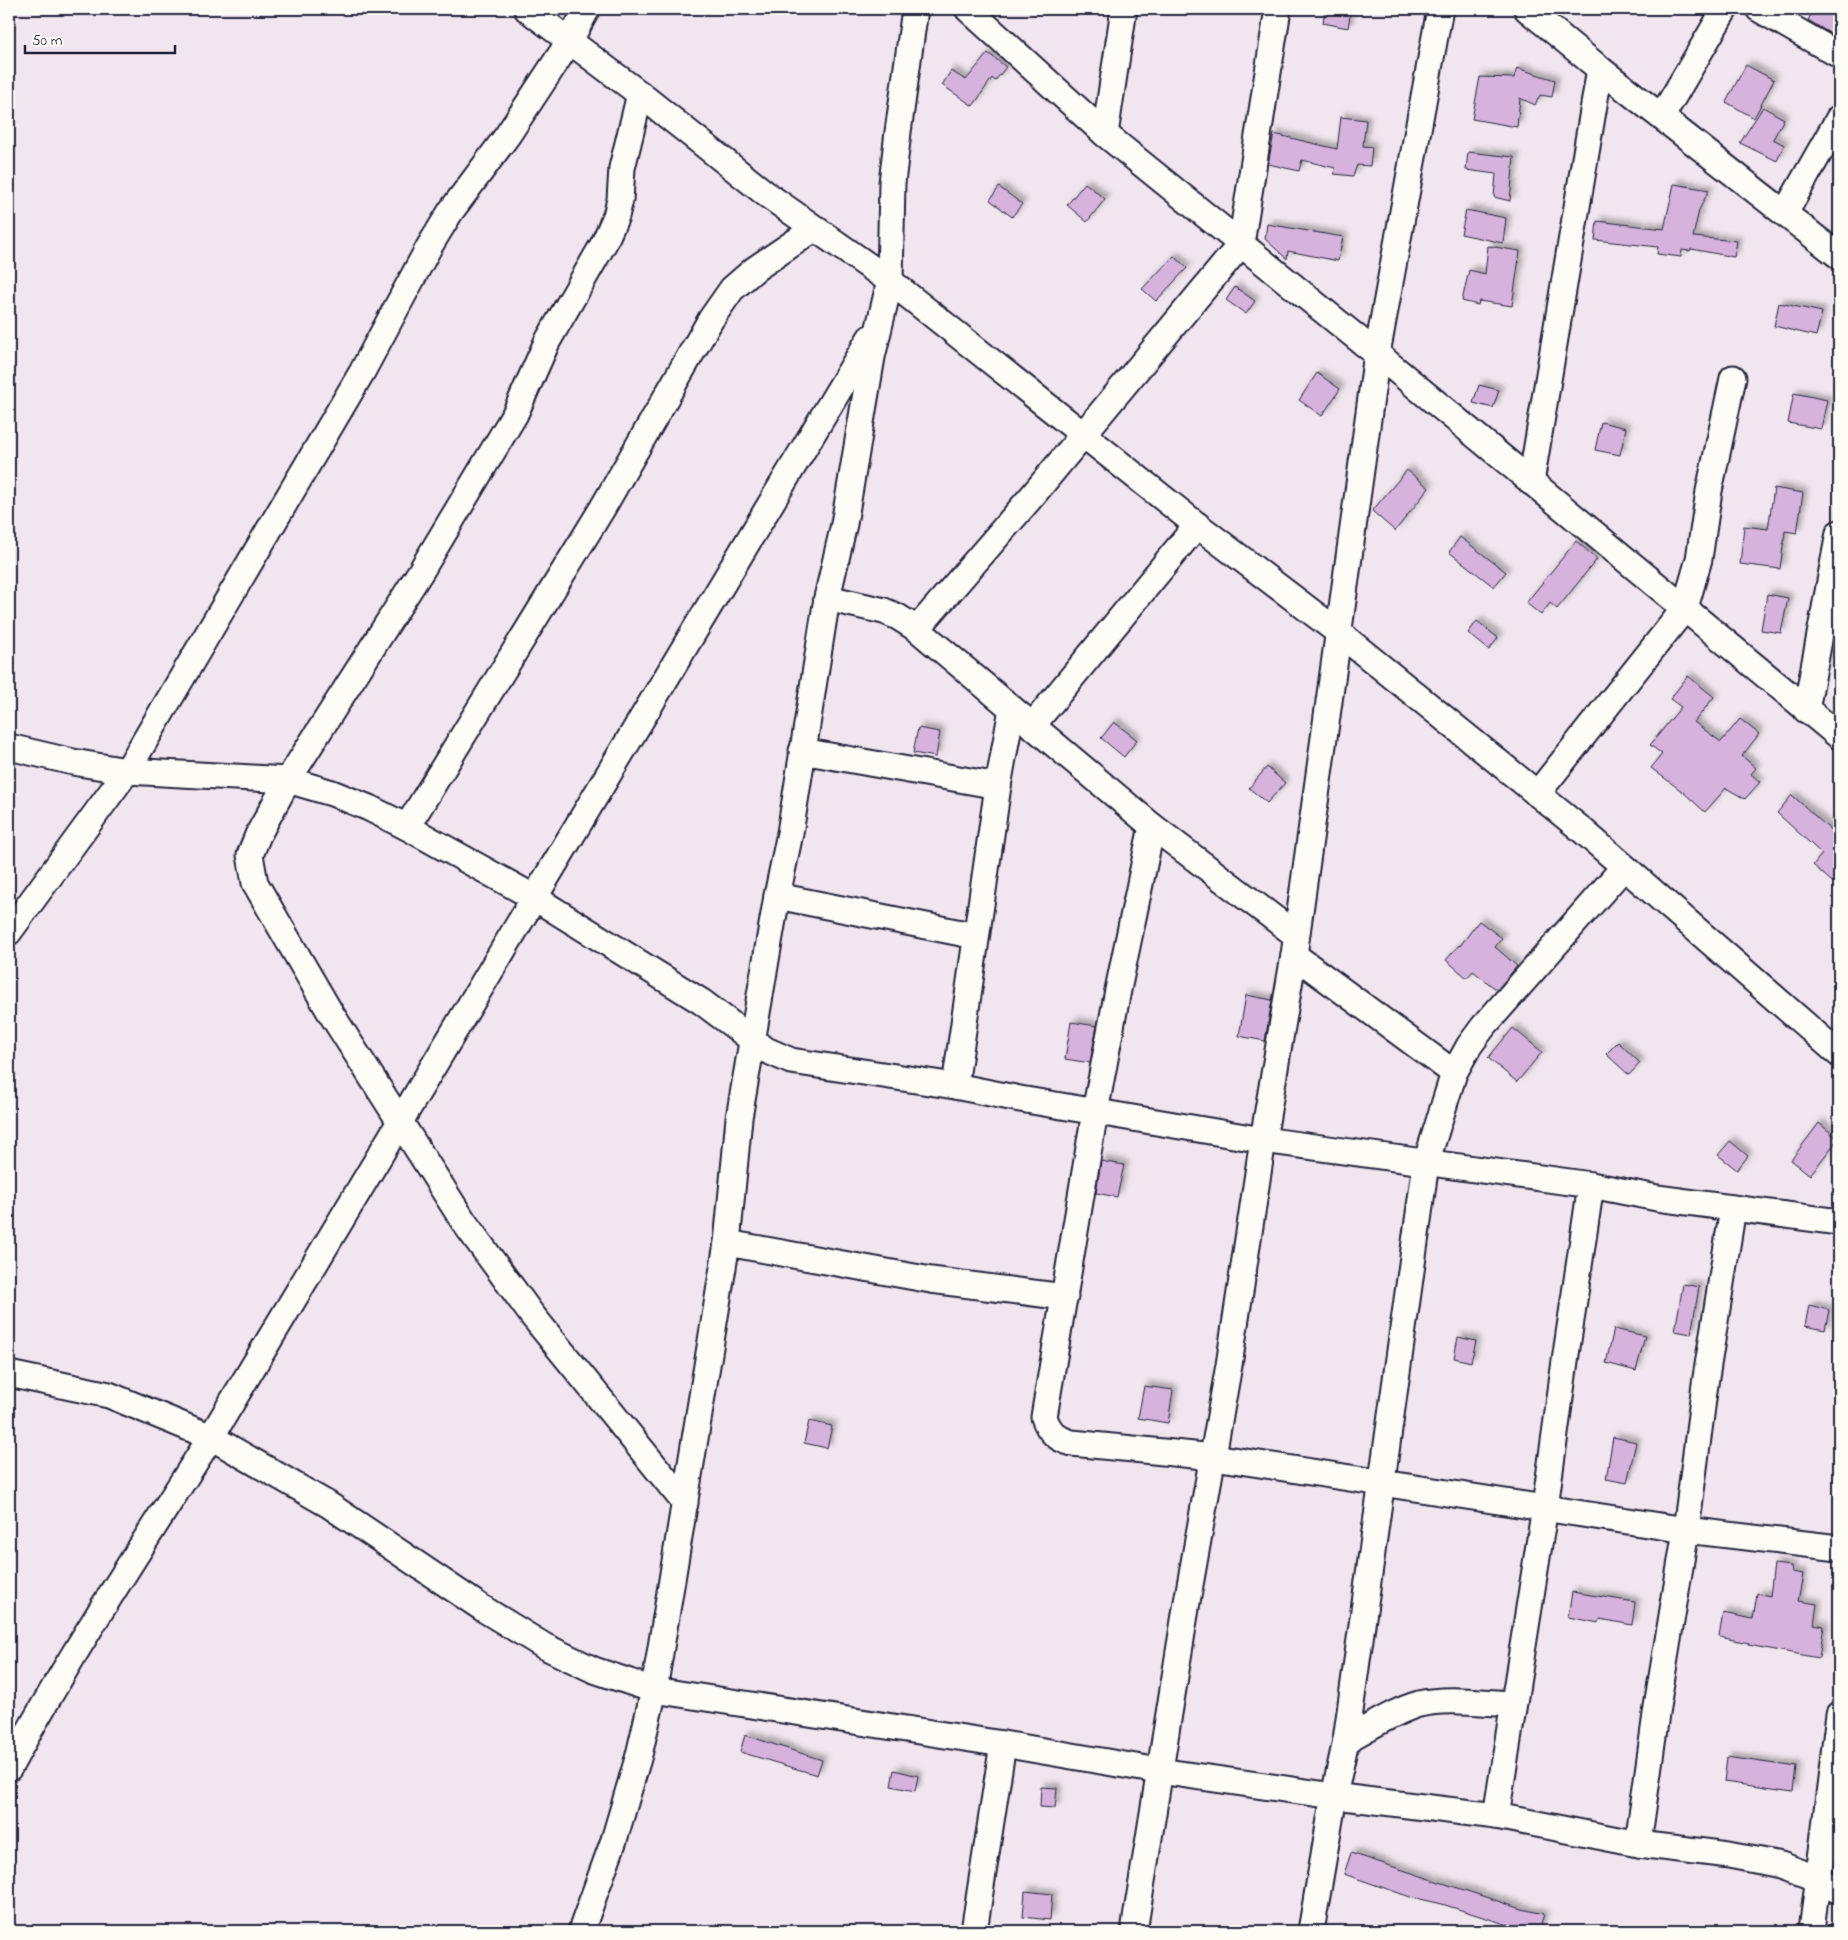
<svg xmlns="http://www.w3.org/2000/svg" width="1848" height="1940" font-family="'Indie Flower',sans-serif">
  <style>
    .building { fill: #d6b3dd; stroke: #22223b; filter: url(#shadow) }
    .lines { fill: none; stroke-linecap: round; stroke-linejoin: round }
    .minor-casing { stroke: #22223b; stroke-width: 29 }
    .minor { stroke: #fdfcf7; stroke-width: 25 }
  </style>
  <defs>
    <filter id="shadow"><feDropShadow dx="4.5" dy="-4.5" stdDeviation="2.5" flood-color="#0004"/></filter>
  </defs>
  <rect width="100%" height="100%" fill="#f1e6ef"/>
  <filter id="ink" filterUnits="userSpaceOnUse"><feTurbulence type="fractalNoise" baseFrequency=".02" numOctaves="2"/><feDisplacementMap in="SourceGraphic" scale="10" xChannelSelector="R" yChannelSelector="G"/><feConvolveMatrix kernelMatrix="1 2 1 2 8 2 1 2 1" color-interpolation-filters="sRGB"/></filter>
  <g filter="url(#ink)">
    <g class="building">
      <polygon points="1325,9 1351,9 1348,28 1323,23"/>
      <polygon points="1814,9 1839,9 1839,32 1835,29 1831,34 1808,20"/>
      <polygon points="988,53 1006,67 995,81 992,78 973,106 942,85 951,71 966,80"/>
      <polygon points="1746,65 1774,80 1754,118 1726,102"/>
      <polygon points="1517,68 1555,80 1552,97 1540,95 1535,105 1520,98 1517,127 1472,119 1480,77 1514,78"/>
      <polygon points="1763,107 1784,119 1773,139 1784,145 1777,161 1740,143"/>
      <polygon points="1341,117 1366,120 1363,146 1372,147 1370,166 1357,165 1353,176 1334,174 1335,168 1302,160 1299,171 1268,164 1274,134 1337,149"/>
      <polygon points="1468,152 1514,157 1510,201 1494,197 1496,174 1466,170"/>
      <polygon points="1085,183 1105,199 1087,222 1067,205"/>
      <polygon points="1674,184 1709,190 1699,210 1693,237 1737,241 1734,257 1691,249 1690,251 1682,250 1681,257 1657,254 1658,247 1595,240 1597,221 1664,229"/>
      <polygon points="999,187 1022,204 1012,217 990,200"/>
      <polygon points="1466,210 1506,218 1503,243 1461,234"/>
      <polygon points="1267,224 1343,237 1338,261 1288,251 1287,259 1265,239"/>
      <polygon points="1488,246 1520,251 1512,306 1479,301 1478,305 1462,301 1469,270 1485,274"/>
      <polygon points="1174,256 1187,268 1156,301 1142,289"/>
      <polygon points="1235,287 1255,301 1246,314 1226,300"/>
      <polygon points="1779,303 1822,312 1816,336 1774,326"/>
      <polygon points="1317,373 1340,389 1322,416 1299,400"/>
      <polygon points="1479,385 1499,390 1493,408 1473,403"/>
      <polygon points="1794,393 1827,400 1821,429 1788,423"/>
      <polygon points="1601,422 1626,428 1620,455 1595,450"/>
      <polygon points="1407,470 1429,488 1395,531 1372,511"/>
      <polygon points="1774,488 1803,493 1797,533 1785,531 1780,569 1740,564 1744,526 1768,529"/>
      <polygon points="1460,537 1506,572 1494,587 1449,552"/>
      <polygon points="1576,541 1597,559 1557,609 1550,603 1541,615 1526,603"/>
      <polygon points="1767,594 1788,598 1781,633 1761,630"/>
      <polygon points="1477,621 1498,638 1489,650 1468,633"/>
      <polygon points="1688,676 1714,697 1694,722 1721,742 1740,719 1759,734 1742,756 1756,768 1751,774 1760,782 1745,799 1726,788 1705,812 1683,792 1651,768 1662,754 1650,745 1681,707 1670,699"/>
      <polygon points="1114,722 1137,740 1124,757 1101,738"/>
      <polygon points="918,728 940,732 936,757 913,753"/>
      <polygon points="1267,767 1285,783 1267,803 1249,788"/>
      <polygon points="1792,795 1837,836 1839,833 1839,888 1813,865 1822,854 1777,813"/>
      <polygon points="1479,921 1502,938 1495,947 1517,966 1497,990 1473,971 1467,978 1446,960 1459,945 1460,946"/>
      <polygon points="1246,995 1272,1000 1265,1041 1239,1036"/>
      <polygon points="1071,1022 1097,1026 1090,1063 1065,1059"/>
      <polygon points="1513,1028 1542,1052 1517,1082 1488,1058"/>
      <polygon points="1618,1042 1640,1063 1629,1075 1606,1054"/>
      <polygon points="1819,1123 1838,1139 1810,1175 1791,1160"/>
      <polygon points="1730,1141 1748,1156 1737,1170 1718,1155"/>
      <polygon points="1101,1161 1124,1165 1117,1197 1096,1193"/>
      <polygon points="1683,1284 1699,1287 1691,1334 1675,1331"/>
      <polygon points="1809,1305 1829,1310 1825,1330 1805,1326"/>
      <polygon points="1614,1329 1645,1336 1636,1371 1606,1363"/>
      <polygon points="1458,1337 1476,1341 1471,1362 1454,1358"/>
      <polygon points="1144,1386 1173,1390 1168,1423 1138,1418"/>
      <polygon points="809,1421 832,1426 827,1448 804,1443"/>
      <polygon points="1613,1437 1636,1442 1627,1483 1606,1479"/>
      <polygon points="1774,1564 1791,1566 1792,1572 1803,1574 1798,1601 1817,1604 1814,1624 1824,1626 1819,1658 1748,1645 1749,1643 1719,1637 1723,1613 1753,1619 1757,1593 1770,1596"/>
      <polygon points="1572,1592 1635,1602 1632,1625 1600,1619 1599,1623 1568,1617"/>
      <polygon points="745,1735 822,1760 817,1775 740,1752"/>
      <polygon points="1727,1757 1796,1767 1793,1792 1724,1782"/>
      <polygon points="894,1770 918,1776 915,1791 891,1786"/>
      <polygon points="1041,1787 1057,1788 1055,1808 1040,1807"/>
      <polygon points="1351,1853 1522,1909 1544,1914 1539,1931 1527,1931 1442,1904 1416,1898 1416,1899 1344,1874"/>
      <polygon points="1025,1891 1052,1894 1050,1920 1023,1917"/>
    </g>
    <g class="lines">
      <defs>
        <g id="minor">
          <polyline points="527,9 640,94 766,194 890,281"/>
          <polyline points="968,9 1105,134 1377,354 1839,736"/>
          <polyline points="1527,9 1600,69 1839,256"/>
          <polyline points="1759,9 1839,55"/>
          <polyline points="640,94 622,168 620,200 616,216 604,243 547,342 515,414 421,571 288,780 258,835 250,855 255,883 281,928 330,1012 464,1222 532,1315 685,1503"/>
          <polyline points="1662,116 1725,9"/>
          <polyline points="1105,134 1124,9"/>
          <polyline points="1785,213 1839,118"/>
          <polyline points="890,281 892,183 898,132 915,9"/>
          <polyline points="1531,482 1600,69"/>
          <polyline points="827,598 884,611 898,617 917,629 1152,826 1296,935"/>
          <polyline points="917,629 1033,495 1241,244 1278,9"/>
          <polyline points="1806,710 1839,533"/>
          <polyline points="1032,726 1197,525"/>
          <polyline points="9,747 73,762 127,771 288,780 332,793 369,808 407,827 535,898 702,1002 766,1050 791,1061 955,1086 1020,1099 1263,1140 1591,1185 1657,1198 1839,1222"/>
          <polyline points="802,751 998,786"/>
          <polyline points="1537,794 1685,608 1699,559 1709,491 1733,378"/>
          <path d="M1152,826l-34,164 -23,122 -51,305c5,15 13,22 28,26l142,14 472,73 153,18"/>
          <polyline points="407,827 602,509 711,319 732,289 755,269 814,229"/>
          <polyline points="777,896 976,936"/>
          <polyline points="9,932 127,771 362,372 429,247 451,211 507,136 569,42 587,9"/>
          <polyline points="1294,955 1454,1073"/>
          <polyline points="955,1086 998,786 1012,709"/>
          <polyline points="727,1243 931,1280 1065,1297"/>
          <polyline points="9,1374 109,1395 211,1437 329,1505 482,1608 544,1646 594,1670 654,1690 1003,1744 1159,1771 1334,1796 1496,1816 1638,1844 1729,1855 1781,1865 1819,1879 1839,1891"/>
          <path d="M1346,1740c23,-12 48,-29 73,-36 28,-7 65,-1 94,0"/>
          <path d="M9,1768c61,-114 133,-222 202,-331l659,-1099"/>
          <polyline points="1496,1816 1545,1507 1565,1361 1591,1185"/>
          <polyline points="1638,1844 1657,1707 1686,1530 1705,1384 1733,1208"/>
          <polyline points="581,1931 614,1840 639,1755 654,1690 727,1243 739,1118 777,896 790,833 827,598 844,524 872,357 890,281 1197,525 1338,632 1582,830 1839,1054"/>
          <polyline points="974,1931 1003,1744"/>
          <polyline points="1134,1931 1187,1602 1229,1365 1263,1140 1294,955 1377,354 1440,9"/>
          <polyline points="1311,1931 1334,1796 1346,1740 1426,1163 1454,1073 1469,1046 1483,1027 1624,867"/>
          <polyline points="1812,1931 1839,1714"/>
        </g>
      </defs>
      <use href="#minor" class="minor-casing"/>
      <use href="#minor" class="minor"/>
    </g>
  </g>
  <rect width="1848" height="1940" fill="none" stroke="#fdfcf7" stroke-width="30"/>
  <rect x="15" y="15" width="1818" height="1910" fill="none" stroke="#22223b" stroke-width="2" filter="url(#ink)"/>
  <path d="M25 45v8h150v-8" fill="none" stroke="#22223b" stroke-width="2.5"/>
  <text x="32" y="45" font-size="15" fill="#22223b" stroke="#fdfcf7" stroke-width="4" paint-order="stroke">50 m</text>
</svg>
